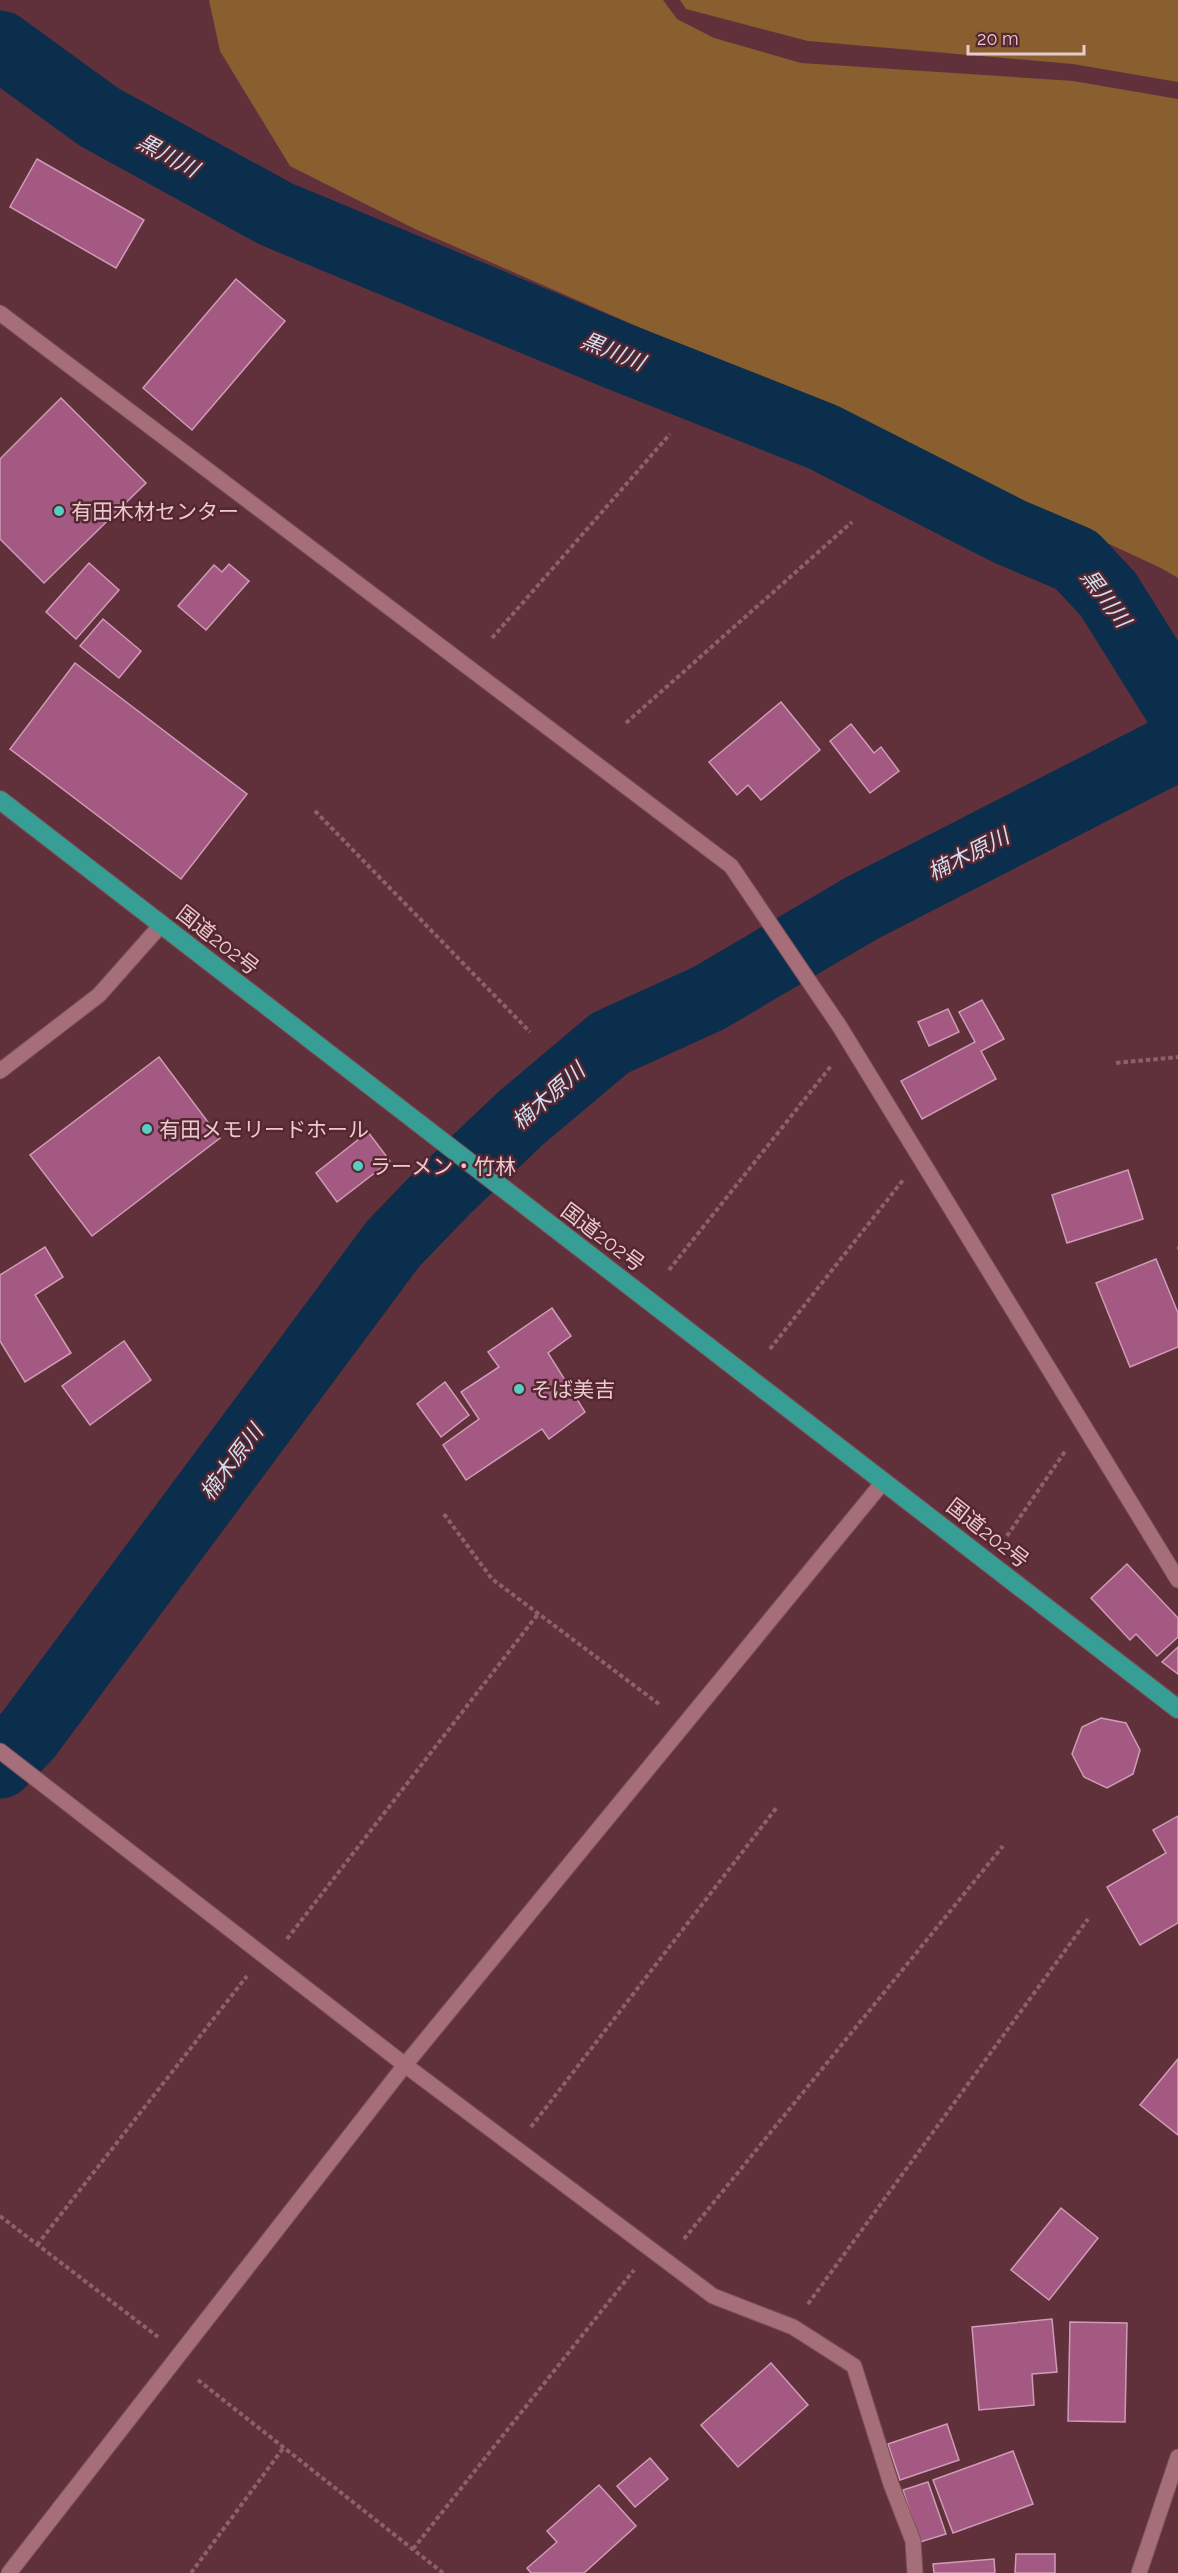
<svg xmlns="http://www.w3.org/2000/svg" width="1178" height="2573" font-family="Raleway,'Noto Sans JP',sans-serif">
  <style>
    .green { fill: #895f30 }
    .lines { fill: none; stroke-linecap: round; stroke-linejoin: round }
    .river { stroke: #0a2e4b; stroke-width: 69 }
    .building { fill: #a35981; stroke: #cf9bb6; stroke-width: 1.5 }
    .minor-casing { stroke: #795059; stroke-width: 17 }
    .highway-casing { stroke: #795059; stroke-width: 20 }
    .path { stroke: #8c6169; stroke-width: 4; stroke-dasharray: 4.5 3; stroke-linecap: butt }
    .minor { stroke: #a56e78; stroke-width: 15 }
    .highway { stroke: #379e95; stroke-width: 18 }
    .poi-dot { fill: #56cec3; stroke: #562631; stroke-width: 2 }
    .labels { text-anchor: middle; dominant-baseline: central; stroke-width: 5; stroke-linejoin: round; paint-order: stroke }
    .poi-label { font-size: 21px; fill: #e9cace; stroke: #562631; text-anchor: start }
    .street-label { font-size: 21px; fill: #e9cace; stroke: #562631 }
    .water-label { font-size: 22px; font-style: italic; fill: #cfdfef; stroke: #562631 }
  </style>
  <rect width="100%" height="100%" fill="#61313b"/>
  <g class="green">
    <polygon points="209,0 663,0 677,19 714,38 801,63 1073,81 1178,99 1178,578 1161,568 700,354 415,229 290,166 220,51"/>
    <polygon points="680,0 1178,0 1178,82 1073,64 808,41 686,9"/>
  </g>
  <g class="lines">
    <g class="river">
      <polyline points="0,45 99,117 276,214 618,356 823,437 1010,532 1076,560 1108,594 1178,706"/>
      <polyline points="0,1764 28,1735 393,1244 445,1190 522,1117 610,1043 709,998 862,908 1178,746"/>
    </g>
  </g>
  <g class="building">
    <polygon points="37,159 144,220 116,268 10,207"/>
    <polygon points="236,279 285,321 192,430 143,388"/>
    <polygon points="61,398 146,483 44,583 0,539 0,459"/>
    <polygon points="89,563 119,590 76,639 46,612"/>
    <polygon points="229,564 249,581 206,630 178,606 214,565 222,572"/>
    <polygon points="103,619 141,651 119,678 80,646"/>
    <polygon points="75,663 247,794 181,879 10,749"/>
    <polygon points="781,702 820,750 761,800 748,785 737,795 709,762"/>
    <polygon points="851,724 874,753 881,747 899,771 870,793 830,741"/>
    <polygon points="982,1000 1004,1039 981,1051 996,1079 922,1119 901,1081 975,1042 959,1012"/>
    <polygon points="948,1009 959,1032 929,1046 918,1022"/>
    <polygon points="159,1057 220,1138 92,1236 30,1155"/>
    <polygon points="368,1132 390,1161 337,1202 316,1173"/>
    <polygon points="1128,1170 1143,1219 1067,1243 1052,1195"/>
    <polygon points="45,1247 63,1277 35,1295 71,1353 25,1382 0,1341 0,1275"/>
    <polygon points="1156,1259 1178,1313 1178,1347 1130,1367 1096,1283"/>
    <polygon points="552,1308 571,1336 548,1353 585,1412 549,1439 542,1429 466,1480 443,1445 479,1419 461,1392 499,1367 488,1352"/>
    <polygon points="124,1341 151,1380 90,1425 62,1386"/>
    <polygon points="445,1382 469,1415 441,1437 417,1404"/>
    <polygon points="1127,1564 1178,1618 1178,1637 1157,1656 1136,1634 1130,1640 1091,1598"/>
    <polygon points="1178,1647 1178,1674 1162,1662"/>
    <polygon points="1101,1718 1126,1723 1140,1750 1133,1774 1107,1788 1084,1777 1072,1754 1082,1727"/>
    <polygon points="1178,1816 1178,1923 1140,1945 1107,1887 1166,1853 1153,1830"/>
    <polygon points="1178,2059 1178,2135 1140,2105"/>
    <polygon points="1061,2208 1098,2238 1049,2300 1011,2270"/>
    <polygon points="1052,2319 1057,2372 1032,2374 1034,2405 979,2410 972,2327"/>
    <polygon points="1070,2322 1127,2323 1125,2422 1068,2421"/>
    <polygon points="771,2363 808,2405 738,2467 701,2425"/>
    <polygon points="947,2424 959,2460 900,2480 888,2444"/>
    <polygon points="1013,2451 1033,2504 953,2533 933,2480"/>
    <polygon points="650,2458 668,2479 635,2507 617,2486"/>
    <polygon points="928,2482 946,2534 920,2542 903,2490"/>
    <polygon points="599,2485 636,2526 584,2573 531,2573 527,2568 557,2542 547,2531"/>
    <polygon points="1016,2554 1055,2554 1055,2573 1015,2573"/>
    <polygon points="994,2559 995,2573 934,2573 933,2564"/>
  </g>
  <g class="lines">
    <defs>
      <g id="minor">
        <polyline points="0,313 731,866 840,1027 1178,1580"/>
        <polyline points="0,1071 99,995 161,925"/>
        <polyline points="0,1751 405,2065 713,2296 793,2327 854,2366 891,2484 913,2541 915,2573"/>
        <polyline points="9,2573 405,2065 884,1481"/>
        <polyline points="1139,2573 1178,2457"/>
      </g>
      <polyline id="highway" points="0,800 1178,1709"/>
    </defs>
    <use href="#minor" class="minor-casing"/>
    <use href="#highway" class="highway-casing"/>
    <g class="path">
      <polyline points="492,638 670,434"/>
      <polyline points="626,723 852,522"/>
      <polyline points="315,811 530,1032"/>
      <polyline points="1116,1063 1178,1057"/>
      <polyline points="1177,1248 1178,1248"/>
      <polyline points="669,1270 831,1066"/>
      <polyline points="770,1349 903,1180"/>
      <polyline points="444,1514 492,1579 659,1704"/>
      <polyline points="1007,1536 1066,1450"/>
      <polyline points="287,1939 538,1614"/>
      <polyline points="531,2127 777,1807"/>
      <polyline points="0,2216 158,2337"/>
      <polyline points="684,2239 1003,1846"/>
      <polyline points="37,2245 247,1976"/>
      <polyline points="808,2304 1088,1919"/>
      <polyline points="198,2380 443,2573"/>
      <polyline points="413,2549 634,2270"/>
      <polyline points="191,2573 284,2447"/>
    </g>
    <use href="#minor" class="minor"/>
    <use href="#highway" class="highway"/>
  </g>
  <g class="poi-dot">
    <circle cx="59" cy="511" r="6"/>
    <circle cx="147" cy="1129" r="6"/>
    <circle cx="358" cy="1166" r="6"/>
    <circle cx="519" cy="1389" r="6"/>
  </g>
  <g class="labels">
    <g class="poi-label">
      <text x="71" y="511">有田木材センター</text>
      <text x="159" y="1129">有田メモリードホール</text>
      <text x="370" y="1166">ラーメン・竹林</text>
      <text x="531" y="1389">そば美吉</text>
    </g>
    <g class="street-label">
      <text transform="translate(218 940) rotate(38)">国道202号</text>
      <text transform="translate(603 1237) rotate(37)">国道202号</text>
      <text transform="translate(988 1533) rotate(38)">国道202号</text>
    </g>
    <g class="water-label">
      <text transform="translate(168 155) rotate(28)">黒川川</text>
      <text transform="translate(613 351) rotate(22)">黒川川</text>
      <text transform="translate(1106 598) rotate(53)">黒川川</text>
      <text transform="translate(968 854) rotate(-27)">楠木原川</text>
      <text transform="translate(548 1096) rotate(-41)">楠木原川</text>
      <text transform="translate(231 1462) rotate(-53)">楠木原川</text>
    </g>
  </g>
  <path d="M968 45v9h116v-9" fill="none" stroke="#e9cace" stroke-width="3"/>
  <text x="977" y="45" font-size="18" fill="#e9cace" stroke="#562631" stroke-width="4.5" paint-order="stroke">20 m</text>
</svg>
